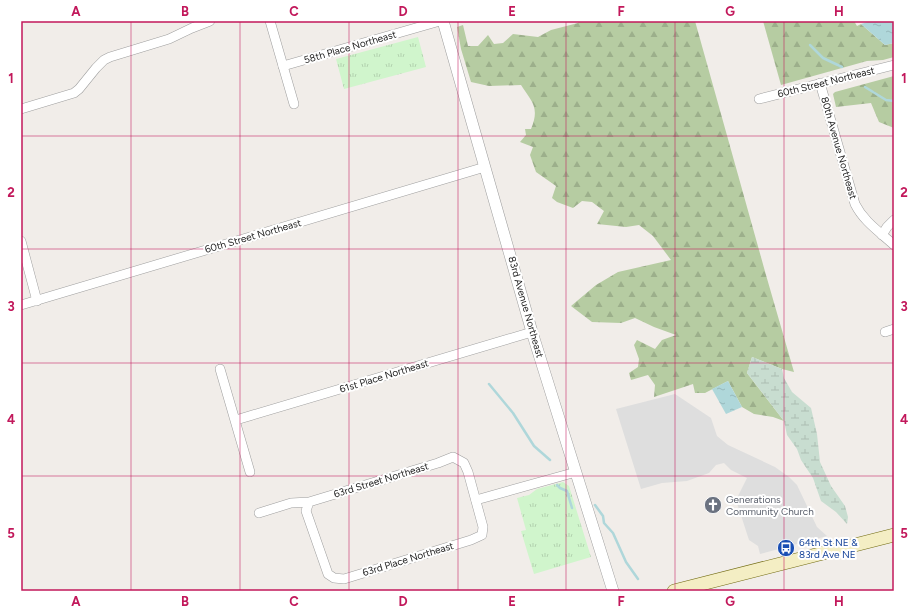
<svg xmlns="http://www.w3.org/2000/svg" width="915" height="612" font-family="Figtree,sans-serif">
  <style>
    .forest { fill: url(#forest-firs) }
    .wetland { fill: url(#wetland-marsh) }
    .park { fill: url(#park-tufts) }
    .parking { fill: #dedede }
    .water { fill: url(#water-ripples) }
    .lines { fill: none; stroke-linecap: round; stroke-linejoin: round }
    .stream { stroke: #afd7da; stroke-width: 2.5 }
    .minor-casing { stroke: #9f9f9f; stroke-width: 10 }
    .tertiary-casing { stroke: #9f9f9f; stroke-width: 12 }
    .secondary-casing { stroke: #716a11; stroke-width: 14 }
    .minor { stroke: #fff; stroke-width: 9 }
    .tertiary { stroke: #fff; stroke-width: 11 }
    .secondary { stroke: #f4eec4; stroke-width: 13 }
    .grid { fill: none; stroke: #c2185b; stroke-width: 1; stroke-opacity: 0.55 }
    .labels { text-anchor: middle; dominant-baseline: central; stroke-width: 4; stroke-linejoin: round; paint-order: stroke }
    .street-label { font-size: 10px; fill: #222; stroke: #fff }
    .worship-label { font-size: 10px; fill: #5b616d; stroke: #fff; text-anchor: start }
    .transit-label { font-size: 10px; fill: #164399; stroke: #fff; text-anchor: start }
    .neatline { fill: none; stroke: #c2185b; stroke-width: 1.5 }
    .grid-label { font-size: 13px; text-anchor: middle; font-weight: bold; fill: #c2185b }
  </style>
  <defs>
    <pattern id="forest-firs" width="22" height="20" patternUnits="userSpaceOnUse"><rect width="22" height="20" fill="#b6cca2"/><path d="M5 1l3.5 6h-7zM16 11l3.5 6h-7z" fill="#9caf8b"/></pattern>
    <pattern id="wetland-marsh" width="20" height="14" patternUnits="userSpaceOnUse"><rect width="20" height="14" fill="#c8ddd0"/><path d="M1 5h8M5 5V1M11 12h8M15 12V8" fill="none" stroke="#acbdb2"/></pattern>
    <pattern id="park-tufts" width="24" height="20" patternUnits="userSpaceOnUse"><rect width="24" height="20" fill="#d0f5cc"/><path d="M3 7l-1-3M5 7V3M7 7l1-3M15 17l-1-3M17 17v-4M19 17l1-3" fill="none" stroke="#b2d2af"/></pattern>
    <pattern id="water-ripples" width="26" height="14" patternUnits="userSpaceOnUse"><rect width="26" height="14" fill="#afd7da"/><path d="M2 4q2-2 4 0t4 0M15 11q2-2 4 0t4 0" fill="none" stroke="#96b8bb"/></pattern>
  </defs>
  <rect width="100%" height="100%" fill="#f1ede9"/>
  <g class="forest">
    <path d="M579,21h116l71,254 28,97 -12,-3 -30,-12 -5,16 37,48 -11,-4 -19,-3 -12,-7 -14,-26 -23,12h-10l-2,-9 -39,13 1,-12 -7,-10 -17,5 -2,-7 9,-6 1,-8 -5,-14 3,-5 18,9 7,-9 14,-5 -22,-8 -19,-9 -14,5 -29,-1 -21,-16 25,-21 22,-13 53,-12 -18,-24 -14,-11 -13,2 -29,-3 7,-13 -12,-9 -10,-1 -9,7 -16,-6 -5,-4 4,-12 -20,-14 -6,-17 3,-8 -13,-5 6,-7 -1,-6h6c9,-22 1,-27 -10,-44l-32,1 -18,-4 -10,-33 -4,-22 6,-2 5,21h10l10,-11 6,9 9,-1 10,-9 25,3 13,-7 27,-7z"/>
    <polygon points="763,21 854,21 857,26 861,24 885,45 894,43 894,57 883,60 867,61 781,85"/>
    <polygon points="894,76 894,128 879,122 871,103 836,107 833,94 835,92"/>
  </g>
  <polygon class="wetland" points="752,357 782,369 784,378 792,392 811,408 817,434 820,462 831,486 845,506 848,517 847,524 836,512 821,501 813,478 801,460 797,449 787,435 784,421 747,373"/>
  <g class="park">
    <polygon points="418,37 426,67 344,89 336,59"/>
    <polygon points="563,482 569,486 591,557 534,574 521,531 526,530 517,498 529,495 537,489"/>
  </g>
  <polygon class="parking" points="675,394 711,418 717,436 728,445 775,467 789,477 797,485 817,527 827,536 760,554 758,546 749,540 736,500 747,478 731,470 724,463 716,465 709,473 687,481 662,483 641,489 616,409"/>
  <g class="water">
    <polygon points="871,21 894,21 894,43 885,45 861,24"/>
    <polygon points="728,381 742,407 726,414 712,389"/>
  </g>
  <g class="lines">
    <g class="stream">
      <polyline points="810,45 823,58 842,67"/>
      <polyline points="865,87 886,100 894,101"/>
      <polyline points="489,384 513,413 534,446 550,460"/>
      <polyline points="557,485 560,488 567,491 572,508"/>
      <polyline points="595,505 603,516 604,523 613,533 626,562 638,579"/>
    </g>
    <defs>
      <g id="minor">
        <polyline points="270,21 294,104"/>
        <polyline points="283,66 440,21"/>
        <path d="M820,83l35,121c9,18 25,28 39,41"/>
        <polyline points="759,99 894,65"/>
        <polyline points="21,109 74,93 79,89 96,68 104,60 110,57 169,39 192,28 210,21"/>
        <polyline points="882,235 887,227 894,220"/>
        <polyline points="21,241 37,301"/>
        <polyline points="21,305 485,167"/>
        <polyline points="885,332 894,329"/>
        <polyline points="220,369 250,472"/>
        <polyline points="236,420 532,332"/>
        <polyline points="476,500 576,472"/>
        <polyline points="259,513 291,503 309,502 438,463 453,457 464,463 468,472 483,527 482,535 471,540 344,579 334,578 328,574 306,511 309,502"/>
      </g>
      <polyline id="tertiary" points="443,21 532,332 613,591"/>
      <polyline id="secondary" points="674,591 894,535"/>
    </defs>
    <use href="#minor" class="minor-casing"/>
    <use href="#tertiary" class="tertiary-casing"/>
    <use href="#secondary" class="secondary-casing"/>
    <use href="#minor" class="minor"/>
    <use href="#tertiary" class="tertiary"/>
    <use href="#secondary" class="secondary"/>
  </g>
  <path class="grid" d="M131,21v570M240,21v570M349,21v570M458,21v570M566,21v570M675,21v570M784,21v570M21,136h873M21,249h873M21,363h873M21,476h873"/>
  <defs>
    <symbol id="church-disc" viewBox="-11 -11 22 22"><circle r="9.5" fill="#6b7280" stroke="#fff"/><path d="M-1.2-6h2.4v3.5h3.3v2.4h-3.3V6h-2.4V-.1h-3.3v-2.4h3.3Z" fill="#fff"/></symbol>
    <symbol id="bus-disc" viewBox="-11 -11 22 22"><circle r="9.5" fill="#1a4fb4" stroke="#fff"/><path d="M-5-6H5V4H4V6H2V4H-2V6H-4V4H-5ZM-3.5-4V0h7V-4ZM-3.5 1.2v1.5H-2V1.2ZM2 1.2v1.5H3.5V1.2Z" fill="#fff"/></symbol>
  </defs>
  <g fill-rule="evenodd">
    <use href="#church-disc" x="703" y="495" width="20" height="20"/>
    <use href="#bus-disc" x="776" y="538" width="20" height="20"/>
  </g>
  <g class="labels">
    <g class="street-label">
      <text transform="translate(350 47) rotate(-16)">58th Place Northeast</text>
      <text transform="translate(826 82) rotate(-14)">60th Street Northeast</text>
      <text transform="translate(839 148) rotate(74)">80th Avenue Northeast</text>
      <text transform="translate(253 236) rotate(-16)">60th Street Northeast</text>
      <text transform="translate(526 307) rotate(74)">83rd Avenue Northeast</text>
      <text transform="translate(384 376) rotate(-17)">61st Place Northeast</text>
      <text transform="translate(381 480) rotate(-17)">63rd Street Northeast</text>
      <text transform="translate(408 559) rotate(-17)">63rd Place Northeast</text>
    </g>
    <g class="worship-label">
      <text x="726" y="499">Generations<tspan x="726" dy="12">Community Church</tspan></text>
    </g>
    <g class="transit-label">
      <text x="799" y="542">64th St NE &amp;<tspan x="799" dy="12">83rd Ave NE</tspan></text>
    </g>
  </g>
  <rect width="915" height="612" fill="none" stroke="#ffffff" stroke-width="44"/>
  <rect x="22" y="22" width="871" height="568" class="neatline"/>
  <g class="grid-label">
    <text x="76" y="16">A</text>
    <text x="185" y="16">B</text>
    <text x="294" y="16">C</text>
    <text x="403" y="16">D</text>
    <text x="512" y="16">E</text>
    <text x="621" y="16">F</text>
    <text x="730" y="16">G</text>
    <text x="839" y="16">H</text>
    <text x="11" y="83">1</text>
    <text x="904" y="83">1</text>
    <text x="11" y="197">2</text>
    <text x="904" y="197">2</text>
    <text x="11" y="311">3</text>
    <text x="904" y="311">3</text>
    <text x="11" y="424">4</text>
    <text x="904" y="424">4</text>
    <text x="11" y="538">5</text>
    <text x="904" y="538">5</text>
    <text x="76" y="606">A</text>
    <text x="185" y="606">B</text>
    <text x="294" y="606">C</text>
    <text x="403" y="606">D</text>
    <text x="512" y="606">E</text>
    <text x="621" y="606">F</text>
    <text x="730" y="606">G</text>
    <text x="839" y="606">H</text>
  </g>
</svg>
